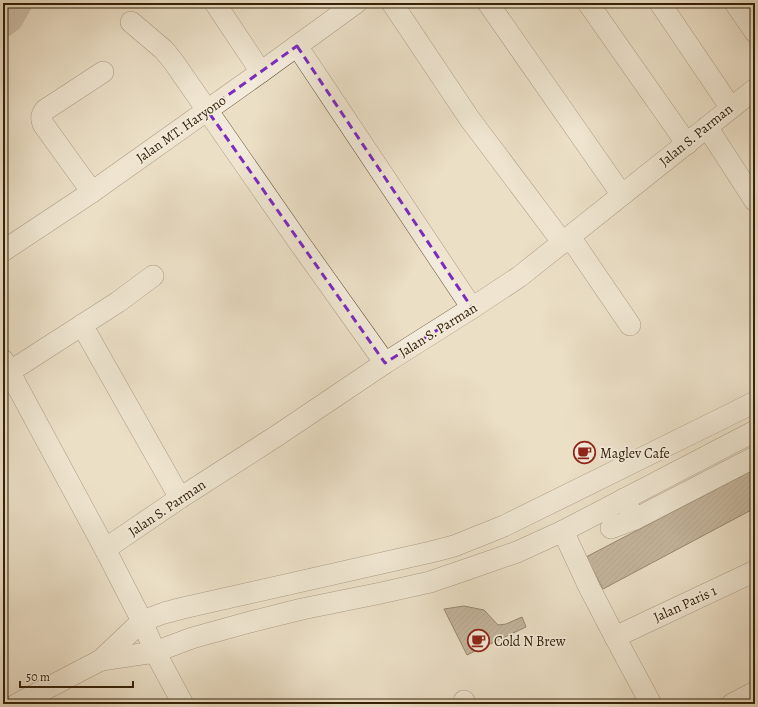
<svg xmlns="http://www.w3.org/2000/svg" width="758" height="707" font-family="Alegreya,serif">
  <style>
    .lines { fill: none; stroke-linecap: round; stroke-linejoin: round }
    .river { stroke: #ad9e85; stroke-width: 27 }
    .building { fill: url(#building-hatch); stroke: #352106 }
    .minor-casing { stroke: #625036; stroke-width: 22 }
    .minor { stroke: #f2eada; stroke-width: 21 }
    .marked { fill: none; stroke: #7b2cbf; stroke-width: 3; stroke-dasharray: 8 5; stroke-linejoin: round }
    .labels { text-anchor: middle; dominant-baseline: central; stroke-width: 3.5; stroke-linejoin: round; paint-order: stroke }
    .street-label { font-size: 14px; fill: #352106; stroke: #f2eada }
    .poi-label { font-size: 14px; fill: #352106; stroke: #f2eada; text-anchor: start }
  </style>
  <defs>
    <pattern id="building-hatch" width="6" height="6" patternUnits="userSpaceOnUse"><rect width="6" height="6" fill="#94846a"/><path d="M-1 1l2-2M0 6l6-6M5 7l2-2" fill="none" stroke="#7a6c55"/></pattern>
  </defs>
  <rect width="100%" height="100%" fill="#ebdfc6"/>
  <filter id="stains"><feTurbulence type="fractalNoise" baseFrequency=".005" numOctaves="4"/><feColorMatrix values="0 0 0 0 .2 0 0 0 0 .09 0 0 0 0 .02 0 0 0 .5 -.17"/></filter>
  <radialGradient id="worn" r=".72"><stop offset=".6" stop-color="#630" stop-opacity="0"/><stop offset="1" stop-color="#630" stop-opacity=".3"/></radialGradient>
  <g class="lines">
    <polyline class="river" points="3,24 10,19 19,3"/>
  </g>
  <g class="building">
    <polygon points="755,469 755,508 603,589 586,557"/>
    <polygon points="464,606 484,610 498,625 506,624 522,617 526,627 467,655 444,609"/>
  </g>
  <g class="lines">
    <defs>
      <g id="minor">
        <polyline points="215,3 261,72"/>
        <polyline points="392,3 469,118 563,243"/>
        <polyline points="488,3 622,195"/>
        <polyline points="588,3 687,144"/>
        <polyline points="660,3 731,108"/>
        <polyline points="735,3 755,32"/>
        <polyline points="131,22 164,50 173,61 298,241 385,363"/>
        <polyline points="297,46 472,308"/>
        <polyline points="707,127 755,201"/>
        <path d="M92,192l-49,-68c-2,-6 -2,-9 2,-14l58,-38"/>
        <polyline points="570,237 630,325"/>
        <polyline points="3,251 92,192 261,72 356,3"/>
        <polyline points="82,325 180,498"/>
        <polyline points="3,360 105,549 142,621 155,652 183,704"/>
        <polyline points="9,372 118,302 153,276"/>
        <polyline points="624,499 635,519 755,457"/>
        <polyline points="611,528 635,519"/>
        <polyline points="563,531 590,589 615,637 651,704"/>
        <polyline points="105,549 180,498 278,435 385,363 472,308 519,277 755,89"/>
        <polyline points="615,637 755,571"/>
        <polyline points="101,660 155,652 192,638 250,622 302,609 381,593 430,582 465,570 517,552 563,531 755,431"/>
        <polyline points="464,701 465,704"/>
        <polyline points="17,704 101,660 142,621 164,613 183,608 431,552 454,546 504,526 733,413 755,402"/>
        <polyline points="732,704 755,692"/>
      </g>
    </defs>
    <use href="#minor" class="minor-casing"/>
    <use href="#minor" class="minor"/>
  </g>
  <path d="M0 0H758V707H0ZM297,46l175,262 -87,55 -178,-253z" fill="#ebdfc6" fill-opacity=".55" fill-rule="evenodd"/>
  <path class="marked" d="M297,46l175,262 -87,55 -178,-253z"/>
  <defs>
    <symbol id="cafe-ring" viewBox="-11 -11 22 22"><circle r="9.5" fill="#f2eada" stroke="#8f2418" stroke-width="1.5"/><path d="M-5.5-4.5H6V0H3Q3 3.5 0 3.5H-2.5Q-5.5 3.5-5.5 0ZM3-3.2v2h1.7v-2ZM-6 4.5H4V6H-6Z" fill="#8f2418"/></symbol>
  </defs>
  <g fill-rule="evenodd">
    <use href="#cafe-ring" x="572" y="440" width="25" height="25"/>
    <use href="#cafe-ring" x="466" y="628" width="25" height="25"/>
  </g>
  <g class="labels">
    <g class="street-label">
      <text transform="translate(181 129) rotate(-35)">Jalan MT. Haryono</text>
      <text transform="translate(696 135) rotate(-39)">Jalan S. Parman</text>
      <text transform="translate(438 330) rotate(-32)">Jalan S. Parman</text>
      <text transform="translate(167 508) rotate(-34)">Jalan S. Parman</text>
      <text transform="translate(685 604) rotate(-25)">Jalan Paris 1</text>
    </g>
    <g class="poi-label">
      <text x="600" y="453">Maglev Cafe</text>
      <text x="494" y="641">Cold N Brew</text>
    </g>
  </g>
  <rect width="758" height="707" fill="none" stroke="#ebdfc6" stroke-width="16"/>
  <rect x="4" y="4" width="750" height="699" fill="none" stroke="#352106" stroke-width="2"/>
  <rect x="8" y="8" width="742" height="691" fill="none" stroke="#352106"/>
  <path d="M20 681v6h113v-6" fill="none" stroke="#352106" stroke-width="2"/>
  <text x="26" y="681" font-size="12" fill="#352106" stroke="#f2eada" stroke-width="3" paint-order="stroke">50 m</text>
  <rect width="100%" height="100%" filter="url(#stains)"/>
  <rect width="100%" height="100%" fill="url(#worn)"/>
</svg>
